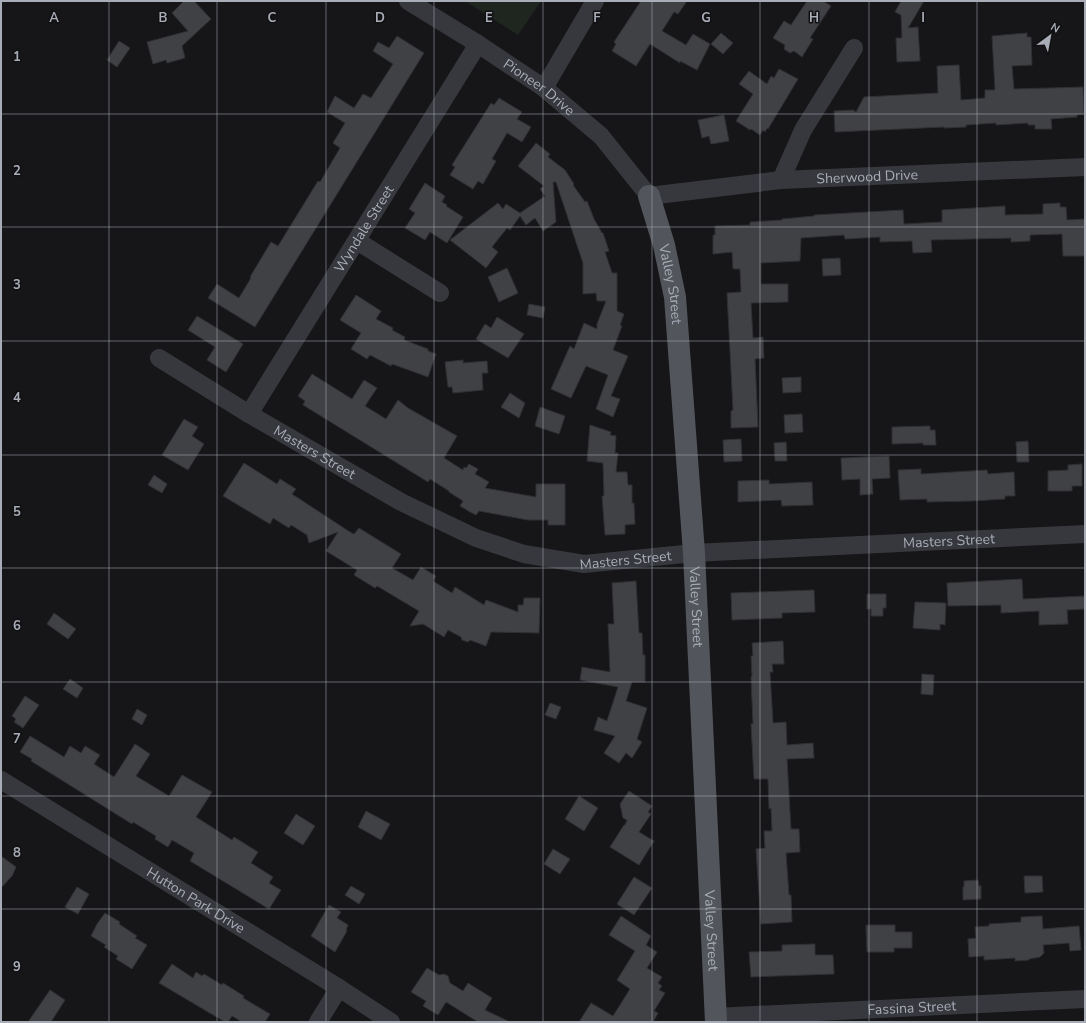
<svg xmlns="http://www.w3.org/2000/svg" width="1086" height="1023" font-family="'Nunito Sans',sans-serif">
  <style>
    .green { fill: #1e261f }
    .building { fill: #404145; stroke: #303034 }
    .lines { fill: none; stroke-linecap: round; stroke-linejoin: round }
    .minor { stroke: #37383d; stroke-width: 18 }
    .major { stroke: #53555c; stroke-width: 22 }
    .grid { fill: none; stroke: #a8adb8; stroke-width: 1; stroke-opacity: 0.55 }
    .labels { text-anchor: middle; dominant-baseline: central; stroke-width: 3; stroke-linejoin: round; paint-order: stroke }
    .street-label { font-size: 14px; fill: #a8adb8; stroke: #111113 }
    .grid-label { font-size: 13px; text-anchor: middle; font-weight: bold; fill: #a8adb8; stroke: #111113; stroke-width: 3; stroke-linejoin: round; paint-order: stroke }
  </style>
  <rect width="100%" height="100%" fill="#161618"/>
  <polygon class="green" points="465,1 541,1 518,35"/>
  <g class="building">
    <polygon points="184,1 194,1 211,19 182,46 185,58 167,63 166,60 153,64 147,42 188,31 172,13"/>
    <polygon points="641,1 687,1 678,14 674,12 662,31 686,45 693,34 710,44 697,70 680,61 680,63 650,44 636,66 612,51 616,44 614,42"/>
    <polygon points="807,1 823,1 831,6 810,38 813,39 802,57 794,51 790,53 784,49 785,45 773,38 784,21 791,25"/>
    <polygon points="901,1 924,1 908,28 918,27 920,61 897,62 896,38 902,38 901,15 895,12"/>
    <polygon points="721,33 733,43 723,54 711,44"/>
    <polygon points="1027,33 1027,37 1031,37 1032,65 1012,66 1014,89 1083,87 1084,114 1077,115 1077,117 1051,119 1052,129 1035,129 1035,125 1028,125 1028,123 996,125 996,123 966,125 966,127 944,128 944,127 835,132 834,111 853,110 856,112 864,97 938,93 937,66 959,65 961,100 985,98 985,90 995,90 992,36"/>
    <polygon points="397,36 424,53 255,327 208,298 217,284 239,298 251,278 250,277 271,242 278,246 318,181 320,182 340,148 333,143 345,123 327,112 335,96 354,108 363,94 371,98 393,64 373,51 378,42 389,48"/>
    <polygon points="119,41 130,48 117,67 107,60"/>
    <polygon points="779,69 798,79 768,129 767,128 765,132 763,130 760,135 751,129 750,130 736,121 753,94 739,84 749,71 767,84 771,76 774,78"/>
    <polygon points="499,98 522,112 517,119 531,127 522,142 507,133 492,159 496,161 483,184 478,181 473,189 450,175 455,167 452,165 491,103 494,105"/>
    <polygon points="724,115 729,141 711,144 709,136 702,138 698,120"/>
    <polygon points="536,143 550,154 548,157 565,170 574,184 573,185 585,202 587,201 594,219 602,233 603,233 609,251 605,252 612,273 617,273 617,311 624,314 620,325 622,326 613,350 628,356 611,396 620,399 613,417 596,409 608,375 586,366 571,398 551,389 570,346 574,349 584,323 597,329 597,324 606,301 597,301 596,293 583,294 583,263 556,182 553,182 556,222 543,231 535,218 526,225 520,216 510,230 507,228 492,247 498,252 486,268 450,240 498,203 503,209 506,204 520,213 545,196 540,189 544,186 518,166"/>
    <polygon points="425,183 445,196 442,202 447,205 446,206 463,217 447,243 430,232 425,240 405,228 415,213 409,209"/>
    <polygon points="1060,203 1060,207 1066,207 1067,220 1085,219 1085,256 1063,256 1062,234 1030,235 1030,241 1011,242 1011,238 931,240 932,252 913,253 912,241 880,242 880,237 845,239 844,235 801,238 800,261 761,263 761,284 788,284 788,302 751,303 753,338 763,337 764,358 755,359 758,427 731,428 731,411 733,410 727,293 741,292 740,269 733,269 732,252 713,254 713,235 715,235 715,226 750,225 750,222 782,220 782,219 814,216 814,215 903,210 904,224 942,222 942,210 1005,206 1005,215 1043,214 1043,204"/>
    <polygon points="840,258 841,275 823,276 822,259"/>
    <polygon points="507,268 518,293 499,302 488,277"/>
    <polygon points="356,295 381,311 376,319 393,328 392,330 405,337 404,340 428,349 428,351 436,354 428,377 392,364 391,366 370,355 367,359 351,349 361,333 340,320"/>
    <polygon points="529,304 545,307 543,318 527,315"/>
    <polygon points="197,316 243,344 226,372 207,360 215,347 188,330"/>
    <polygon points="497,317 524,334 508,358 476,339 485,324 491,328"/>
    <polygon points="463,360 463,363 487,361 488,373 482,373 483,390 453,393 452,387 448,387 445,362"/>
    <polygon points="312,374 352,399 364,380 377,388 365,406 386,419 398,400 408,408 457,436 444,458 463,470 464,467 466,468 469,464 478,469 475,474 489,482 485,488 536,497 536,484 565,484 565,525 548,525 548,520 528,520 479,511 476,515 470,512 460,506 463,501 449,492 449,491 430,479 428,482 303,405 305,401 298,396"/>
    <polygon points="801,377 801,392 783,393 782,378"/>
    <polygon points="510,393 525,403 519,418 501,407"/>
    <polygon points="540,407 565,416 559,434 535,426"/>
    <polygon points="802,414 803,432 785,433 784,415"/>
    <polygon points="184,419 198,427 192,436 204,444 188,470 162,455"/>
    <polygon points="590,425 611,432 610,435 616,436 615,453 618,453 616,472 627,472 628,485 632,485 632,503 634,503 635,524 625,525 625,534 605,535 602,496 604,496 603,463 587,461"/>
    <polygon points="930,426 930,430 935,430 936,445 923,445 923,443 892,444 892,427"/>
    <polygon points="741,439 742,461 724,462 723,440"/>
    <polygon points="1028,441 1029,462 1017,462 1016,442"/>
    <polygon points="786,442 787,461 775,461 774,443"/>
    <polygon points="889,456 890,478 872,479 873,494 860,495 860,479 842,480 841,458"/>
    <polygon points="244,463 277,484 280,479 296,489 292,494 350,532 354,534 359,528 401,554 392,568 413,580 421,567 436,576 433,581 452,593 455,587 484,605 486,600 518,612 518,605 523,605 524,598 540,598 539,633 491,632 486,646 470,640 468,642 462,640 461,637 448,630 444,637 423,624 410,626 419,611 377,586 375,588 354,575 357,570 326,551 338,532 309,543 307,535 291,525 289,528 273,518 270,524 223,496"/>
    <polygon points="1082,464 1082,486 1072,486 1072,491 1048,491 1048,471 1068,470 1068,465"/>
    <polygon points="921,469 921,474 987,470 988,474 1014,472 1015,496 1005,496 1005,499 972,501 927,502 927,499 900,500 898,470"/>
    <polygon points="154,475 167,484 162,493 148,485"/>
    <polygon points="769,480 769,484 812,482 813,505 782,506 781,500 738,502 738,481"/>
    <polygon points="1022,579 1023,599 1085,596 1085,609 1067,610 1068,624 1039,625 1039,611 1001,613 1001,605 948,606 947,583"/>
    <polygon points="636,581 639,633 642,633 643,655 645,655 645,682 632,682 626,701 647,708 637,739 642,742 632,758 626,753 619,763 604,753 615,736 594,730 598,717 607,721 618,687 580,680 582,667 610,672 608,624 614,624 612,583"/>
    <polygon points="814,590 815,612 782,613 782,618 732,620 731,593"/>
    <polygon points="867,594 886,594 886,608 883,608 883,616 871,616 871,609 867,609"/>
    <polygon points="915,602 946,603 945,625 940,624 940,630 913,628"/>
    <polygon points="54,613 76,629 68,639 47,624"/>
    <polygon points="783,641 784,664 772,664 773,672 770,672 773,723 786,722 787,745 813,743 814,758 787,759 791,829 799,829 800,852 786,853 789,895 791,895 792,922 761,924 756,849 765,848 764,831 772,831 771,808 769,809 768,779 754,779 751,724 753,724 751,677 752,676 751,656 753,656 752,643"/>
    <polygon points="922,674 934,675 933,695 921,694"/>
    <polygon points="70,679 83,688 77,698 63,689"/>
    <polygon points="25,696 39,705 23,728 14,722 16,719 12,716"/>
    <polygon points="550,703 561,707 556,719 545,715"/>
    <polygon points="137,709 147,715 142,725 132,719"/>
    <polygon points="30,736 64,757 70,746 81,753 85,746 100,755 94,764 114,777 135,744 150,754 136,776 169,796 182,775 212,792 196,817 232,840 234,837 258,852 251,863 273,877 269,883 281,890 269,909 190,861 194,853 172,840 168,847 155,839 156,836 133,822 132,824 31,761 32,759 20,752"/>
    <polygon points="629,791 652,806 648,812 651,814 639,832 654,841 639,865 610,847 624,825 625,825 627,820 623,818 620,804"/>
    <polygon points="579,796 598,808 584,831 565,819"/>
    <polygon points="366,811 390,824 381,840 358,827"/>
    <polygon points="296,814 315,826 303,845 284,833"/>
    <polygon points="553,849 570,859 560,874 544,864"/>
    <polygon points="1,856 16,867 12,876 1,888"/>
    <polygon points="1024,876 1042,876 1043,892 1025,893"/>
    <polygon points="634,877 652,888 634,915 617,904"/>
    <polygon points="978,880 979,886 981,886 981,899 963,900 963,887 964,887 964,881"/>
    <polygon points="351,886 365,894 359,904 345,895"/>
    <polygon points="77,887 89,894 78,914 65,907"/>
    <polygon points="329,905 341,912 337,918 348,925 346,930 347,931 335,952 311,936"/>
    <polygon points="105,913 120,922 119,924 137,936 135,938 147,945 132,969 116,959 118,956 104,947 106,945 91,936 97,924"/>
    <polygon points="621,916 651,936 646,945 657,952 647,968 662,977 658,983 662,986 659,990 665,993 654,1011 658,1013 653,1022 579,1022 591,1003 613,1016 630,989 617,980 635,951 609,935"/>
    <polygon points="1042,916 1043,929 1079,926 1081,950 1070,951 1069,943 1043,945 1044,953 1040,957 1029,959 1029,960 1015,961 1015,958 984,960 984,956 969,957 968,939 976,938 975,927 989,926 989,924 1021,922 1021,917"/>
    <polygon points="866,925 895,925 895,932 912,932 912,948 894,948 894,952 867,952"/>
    <polygon points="815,944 815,955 833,955 834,974 751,977 749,952 782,951 782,945"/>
    <polygon points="172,964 193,978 196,972 202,976 204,974 222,985 223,983 244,996 243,998 270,1014 265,1022 242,1022 232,1016 228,1022 225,1022 159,983"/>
    <polygon points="427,968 439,975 444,974 448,976 450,983 463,991 468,983 492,998 485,1010 510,1022 478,1022 446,1002 438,1015 423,1006 426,1001 411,992"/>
    <polygon points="50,990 65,1000 51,1022 28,1022"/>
  </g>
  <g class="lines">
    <g class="minor">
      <path id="s1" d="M408,1l70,43 66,44 57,48 48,60 132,-16 304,-13"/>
      <polyline points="544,88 595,1"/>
      <polyline points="781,180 803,130 854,48"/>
      <polyline points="357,241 440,293"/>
      <path id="s2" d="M159,358l90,56 152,88 75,36 48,16 60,10 110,-11 391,-19"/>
      <path id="s3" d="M249,414l229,-370"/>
      <path id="s4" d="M1,780l338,208 52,34"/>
      <path id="s5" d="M715,1017l370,-18"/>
      <polyline points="318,1022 339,988"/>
    </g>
    <path class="major" id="s6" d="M649,196l15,49 11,52 19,256 22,469"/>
  </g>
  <path class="grid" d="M109,1v1021M217,1v1021M326,1v1021M434,1v1021M543,1v1021M652,1v1021M760,1v1021M869,1v1021M977,1v1021M1,114h1084M1,227h1084M1,341h1084M1,455h1084M1,568h1084M1,682h1084M1,796h1084M1,909h1084"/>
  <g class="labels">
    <g class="street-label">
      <text stroke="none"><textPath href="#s1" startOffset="157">Pioneer Drive</textPath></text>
      <text stroke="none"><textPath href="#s1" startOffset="532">Sherwood Drive</textPath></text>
      <text stroke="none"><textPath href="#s3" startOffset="218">Wyndale Street</textPath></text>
      <text stroke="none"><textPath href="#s6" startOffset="91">Valley Street</textPath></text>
      <text stroke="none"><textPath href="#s2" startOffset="182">Masters Street</textPath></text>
      <text stroke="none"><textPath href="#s2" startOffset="842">Masters Street</textPath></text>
      <text stroke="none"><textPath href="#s2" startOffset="518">Masters Street</textPath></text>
      <text stroke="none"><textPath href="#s6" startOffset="415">Valley Street</textPath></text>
      <text stroke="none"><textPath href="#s4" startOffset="229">Hutton Park Drive</textPath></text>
      <text stroke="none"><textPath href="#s6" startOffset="739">Valley Street</textPath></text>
      <text stroke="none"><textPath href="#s5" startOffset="197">Fassina Street</textPath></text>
    </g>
  </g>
  <g class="grid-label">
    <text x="54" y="22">A</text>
    <text x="163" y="22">B</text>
    <text x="272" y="22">C</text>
    <text x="380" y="22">D</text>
    <text x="489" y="22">E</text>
    <text x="597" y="22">F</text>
    <text x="706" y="22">G</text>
    <text x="814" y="22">H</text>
    <text x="923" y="22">I</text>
    <text x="17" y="61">1</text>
    <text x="17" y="175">2</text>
    <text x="17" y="289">3</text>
    <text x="17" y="402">4</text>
    <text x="17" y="516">5</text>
    <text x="17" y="630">6</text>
    <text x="17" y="743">7</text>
    <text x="17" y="857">8</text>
    <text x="17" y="971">9</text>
  </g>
  <rect width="1086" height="1023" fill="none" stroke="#a8adb8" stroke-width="4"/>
  <g transform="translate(1050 36) rotate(32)" stroke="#111113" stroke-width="3" paint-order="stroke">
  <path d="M0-3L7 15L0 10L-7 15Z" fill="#a8adb8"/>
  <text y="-6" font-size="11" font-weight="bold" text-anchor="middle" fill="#a8adb8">N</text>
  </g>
</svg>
